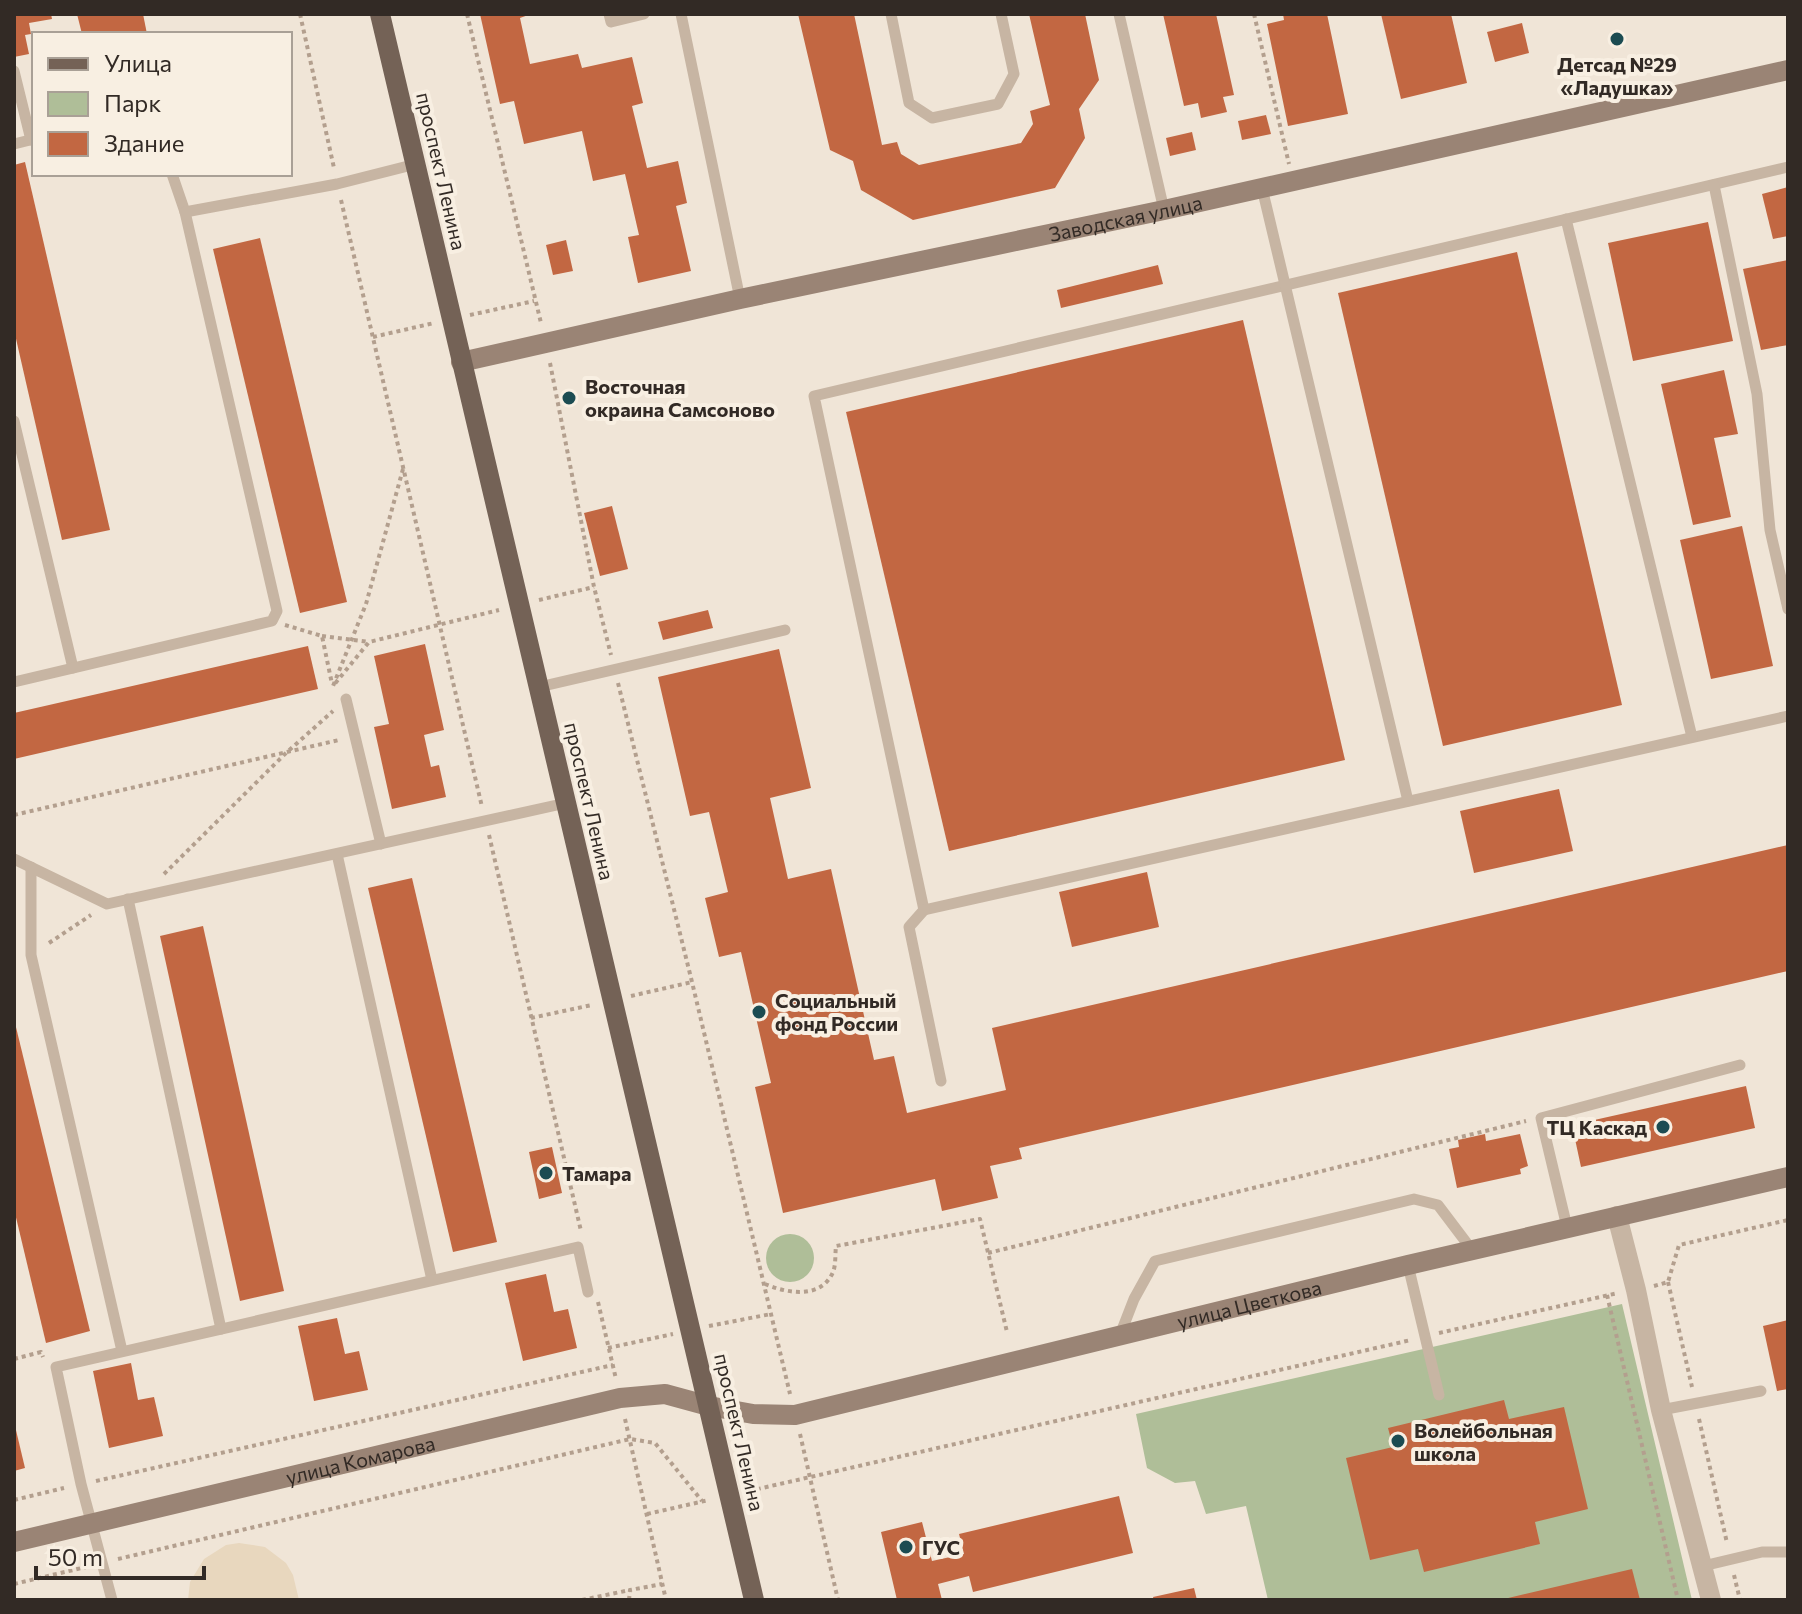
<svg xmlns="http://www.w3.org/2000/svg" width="1802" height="1614" font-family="Commissioner,sans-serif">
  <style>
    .green { fill: #afbe98 }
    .plaza { fill: #e8d7be }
    .building { fill: #c26742 }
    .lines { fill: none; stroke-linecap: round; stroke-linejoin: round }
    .path { stroke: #b39f8e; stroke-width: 4; stroke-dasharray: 4 4; stroke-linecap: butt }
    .lane { stroke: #c7b5a3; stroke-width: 11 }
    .street { stroke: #c7b5a3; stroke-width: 20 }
    .secondary { stroke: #9a8475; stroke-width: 20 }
    .primary { stroke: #746256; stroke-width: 20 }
    .poi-dot { fill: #1c4c52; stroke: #f8efe2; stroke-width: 3 }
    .labels { text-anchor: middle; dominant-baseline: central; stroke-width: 8; stroke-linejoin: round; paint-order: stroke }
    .poi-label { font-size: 20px; font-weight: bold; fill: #322a25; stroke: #f8efe2; text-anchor: start }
    .street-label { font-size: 20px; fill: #322a25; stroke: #f8efe2 }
  </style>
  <rect width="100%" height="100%" fill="#f0e5d7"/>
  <g class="green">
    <circle cx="790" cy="1258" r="24"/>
    <polygon points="1622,1304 1692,1600 1268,1600 1246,1506 1206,1514 1195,1481 1175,1483 1147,1468 1136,1414"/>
  </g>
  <polygon class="plaza" points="239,1543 265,1547 286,1563 293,1575 299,1600 188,1600 190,1582 204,1559 226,1545"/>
  <g class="building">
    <polygon points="14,14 51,14 52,19 29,23 31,34 25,35 29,54 14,57"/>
    <polygon points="77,14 143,14 147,34 82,34"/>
    <polygon points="480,14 531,14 520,18 530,64 578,54 582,68 632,57 643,103 632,106 647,168 678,161 687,203 676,206 691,271 638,283 628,237 639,235 625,174 593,181 582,131 524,144 514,101 500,104"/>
    <polygon points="798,14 854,14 882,145 897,142 901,154 919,165 1021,143 1033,124 1030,111 1050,105 1029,14 1085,14 1099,80 1079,109 1085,138 1055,188 913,220 861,190 853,161 830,150"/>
    <polygon points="1163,14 1216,14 1234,95 1223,97 1227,112 1201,118 1198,103 1184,106"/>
    <polygon points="1283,14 1327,14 1348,114 1288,126 1267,24 1284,20"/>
    <polygon points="1381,14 1451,14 1467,83 1401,99"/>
    <polygon points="1522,23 1529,53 1495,62 1487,32"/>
    <polygon points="1266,115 1271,134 1242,140 1238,121"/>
    <polygon points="1192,132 1196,150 1170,156 1166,138"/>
    <polygon points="25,162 110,530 62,540 14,330 14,165"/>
    <polygon points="1788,187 1788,236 1773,239 1762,194"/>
    <polygon points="1708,222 1733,341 1633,361 1608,243"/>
    <polygon points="260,238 347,602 300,613 213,249"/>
    <polygon points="566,240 573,271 553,275 546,245"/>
    <polygon points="1517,252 1622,705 1443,746 1338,293"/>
    <polygon points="1788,260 1788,345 1761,350 1743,269"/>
    <polygon points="1158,265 1163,284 1061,308 1057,290"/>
    <polygon points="1243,320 1345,760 949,851 846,412"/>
    <polygon points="1724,370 1738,434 1714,438 1731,517 1693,525 1661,384"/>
    <polygon points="612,506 628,569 600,576 584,513"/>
    <polygon points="1742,526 1773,666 1711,679 1680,540"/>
    <polygon points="708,610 713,628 663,640 658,622"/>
    <polygon points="425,644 444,730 424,735 431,767 439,765 446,797 392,809 374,727 389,724 374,656"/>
    <polygon points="308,646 318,689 14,759 14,713"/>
    <polygon points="779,649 811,788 770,798 788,879 831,869 874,1060 894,1056 907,1113 1006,1090 992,1028 1788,845 1788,971 1019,1148 1022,1159 990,1166 998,1198 942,1211 935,1179 783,1213 755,1087 771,1083 741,952 719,957 705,898 728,892 709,812 690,816 658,677"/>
    <polygon points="1559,789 1573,851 1474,873 1460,811"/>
    <polygon points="1147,872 1159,927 1072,947 1059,892"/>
    <polygon points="412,878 497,1242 453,1252 368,888"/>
    <polygon points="203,926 284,1291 240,1301 160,936"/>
    <polygon points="14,1019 90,1331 46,1343 14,1209"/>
    <polygon points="1746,1086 1755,1128 1581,1167 1572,1125"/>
    <polygon points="1485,1134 1486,1141 1520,1134 1528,1166 1520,1169 1521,1174 1457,1188 1449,1149 1459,1147 1458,1140"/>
    <polygon points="552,1147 562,1193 539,1199 529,1152"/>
    <polygon points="546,1274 554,1312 568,1309 577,1348 523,1361 505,1283"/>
    <polygon points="337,1318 345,1354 359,1351 368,1390 314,1401 298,1326"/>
    <polygon points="1788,1320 1788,1389 1777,1391 1763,1326"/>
    <polygon points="131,1363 138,1400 154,1397 163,1436 109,1448 93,1371"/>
    <polygon points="1504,1400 1509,1419 1564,1407 1588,1509 1535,1522 1540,1544 1424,1572 1418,1549 1370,1560 1346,1458 1393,1447 1388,1428"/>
    <polygon points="15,1426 25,1468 14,1471 14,1427"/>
    <polygon points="1119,1496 1133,1553 973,1592 969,1576 938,1584 942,1600 897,1600 881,1532 922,1522 932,1561 964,1554 959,1534"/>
    <polygon points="1632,1569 1640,1600 1504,1600 1504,1599"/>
    <polygon points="1194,1588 1197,1600 1154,1600 1153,1597"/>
  </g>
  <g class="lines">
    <g class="path">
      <polyline points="300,14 334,168"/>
      <polyline points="467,14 541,323"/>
      <polyline points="1254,14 1289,164"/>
      <polyline points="341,200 482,807"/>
      <polyline points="470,315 534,301"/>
      <polyline points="373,337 434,323"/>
      <polyline points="550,363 594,587 611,655"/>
      <polyline points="403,469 366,604 333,686 369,642 499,610"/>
      <polyline points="539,600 594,587"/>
      <polyline points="285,625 322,636 332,684"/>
      <polyline points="322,636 369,642"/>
      <polyline points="618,683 692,982 790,1394"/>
      <polyline points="14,815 339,740"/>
      <polyline points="489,835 581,1231"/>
      <polyline points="164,874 286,753 333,711"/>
      <polyline points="49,943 91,915"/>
      <polyline points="631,996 692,982"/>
      <polyline points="531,1018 592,1005"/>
      <polyline points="988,1253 1526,1121"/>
      <polyline points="1668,1282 1692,1387"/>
      <path d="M765,1284c21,9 56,16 68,-12 3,-7 2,-18 3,-26l144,-27 27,113"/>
      <polyline points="1654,1286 1668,1282 1679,1245 1788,1220"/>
      <polyline points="1607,1295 1678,1600"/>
      <polyline points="598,1302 616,1379"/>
      <polyline points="709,1326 771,1314"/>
      <polyline points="1439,1333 1618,1293"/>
      <polyline points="608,1348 673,1334"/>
      <polyline points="14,1359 41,1352 43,1357"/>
      <polyline points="625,1419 666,1600"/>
      <polyline points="1699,1419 1727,1543"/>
      <polyline points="800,1434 838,1600"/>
      <polyline points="96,1481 613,1365"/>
      <polyline points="749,1491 1411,1340"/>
      <polyline points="14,1500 64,1488"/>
      <polyline points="647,1514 709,1500"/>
      <polyline points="118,1559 630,1439 655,1443 702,1501"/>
      <polyline points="1734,1575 1740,1600"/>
      <polyline points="14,1584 86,1567"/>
      <polyline points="582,1600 630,1590"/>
      <polyline points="629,1600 630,1590 662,1584"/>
    </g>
    <g class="lane">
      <polyline points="609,14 611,22 644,14"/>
      <polyline points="681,14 740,299"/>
      <polyline points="891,14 909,103 932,118 998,104 1014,74 1001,14"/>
      <polyline points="1119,14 1164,210"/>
      <polyline points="14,71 31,140"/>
      <polyline points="14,144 34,139"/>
      <polyline points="1788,167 814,396 924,910 1788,716"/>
      <polyline points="172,174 185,212"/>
      <polyline points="1714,185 1757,394 1770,530 1788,609"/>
      <polyline points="1262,188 1408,801"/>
      <polyline points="1566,219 1692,737"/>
      <polyline points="14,421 73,668"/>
      <polyline points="14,682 272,621 277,611 185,212 337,184 416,164"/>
      <polyline points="539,687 785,630"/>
      <polyline points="346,699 381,844"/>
      <polyline points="337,854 432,1280"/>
      <polyline points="14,859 107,904 566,803"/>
      <polyline points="31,867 31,955 122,1351"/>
      <polyline points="128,899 221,1329"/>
      <polyline points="924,910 909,927 941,1081"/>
      <polyline points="1567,1227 1541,1118 1740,1065"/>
      <polyline points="1408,1265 1439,1395"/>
      <polyline points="1120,1335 1134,1299 1155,1261 1414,1199 1438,1205 1472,1250"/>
      <polyline points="1661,1410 1761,1391"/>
      <polyline points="1703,1566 1762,1552 1788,1552"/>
      <polyline points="112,1600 81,1484 56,1367 578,1247 588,1292"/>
    </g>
    <polyline class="street" points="1617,1216 1636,1290 1661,1410 1711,1600"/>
    <g class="secondary">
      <path id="s1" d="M461,362l279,-63 424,-89 624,-140"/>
      <path id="s2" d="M14,1542l606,-144 45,-4 44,12 44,8 42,1 613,-150 380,-88"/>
    </g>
    <polyline class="primary" points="380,14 754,1600"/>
  </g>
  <g class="poi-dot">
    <circle cx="1617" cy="39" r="8"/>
    <circle cx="569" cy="398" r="8"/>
    <circle cx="759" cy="1012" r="8"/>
    <circle cx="1663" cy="1127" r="8"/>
    <circle cx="546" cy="1173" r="8"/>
    <circle cx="1398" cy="1441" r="8"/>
    <circle cx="906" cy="1547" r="8"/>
  </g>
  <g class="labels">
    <g class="poi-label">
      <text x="1617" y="64" text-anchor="middle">Детсад №29<tspan x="1617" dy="23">«Ладушка»</tspan></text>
      <text x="585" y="386">Восточная<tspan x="585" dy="23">окраина Самсоново</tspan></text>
      <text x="775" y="1000">Социальный<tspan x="775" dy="23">фонд России</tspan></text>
      <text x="1647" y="1127" text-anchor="end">ТЦ Каскад</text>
      <text x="562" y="1173">Тамара</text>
      <text x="1414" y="1430">Волейбольная<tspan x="1414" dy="23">школа</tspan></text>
      <text x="922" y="1547">ГУС</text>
    </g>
    <g class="street-label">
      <text transform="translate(442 171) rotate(77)">проспект Ленина</text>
      <text stroke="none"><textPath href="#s1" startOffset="680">Заводская улица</textPath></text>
      <text transform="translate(590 801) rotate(77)">проспект Ленина</text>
      <text stroke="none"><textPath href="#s2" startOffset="1268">улица Цветкова</textPath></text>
      <text transform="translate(740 1432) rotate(77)">проспект Ленина</text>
      <text stroke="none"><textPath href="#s2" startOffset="356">улица Комарова</textPath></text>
    </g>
  </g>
  <rect width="1802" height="1614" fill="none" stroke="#322a25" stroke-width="32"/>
  <rect x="32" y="32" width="260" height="144" fill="#f8efe2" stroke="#a9a096" stroke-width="2"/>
  <rect x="48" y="58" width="40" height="12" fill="#746256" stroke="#a9a096" stroke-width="2"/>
  <text x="104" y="72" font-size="24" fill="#322a25">Улица</text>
  <rect x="48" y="92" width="40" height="24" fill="#afbe98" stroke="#a9a096" stroke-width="2"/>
  <text x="104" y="112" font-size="24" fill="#322a25">Парк</text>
  <rect x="48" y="132" width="40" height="24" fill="#c26742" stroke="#a9a096" stroke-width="2"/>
  <text x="104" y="152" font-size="24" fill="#322a25">Здание</text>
  <path d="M36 1566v12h168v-12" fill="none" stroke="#322a25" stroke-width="4"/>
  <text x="48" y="1566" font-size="24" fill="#322a25" stroke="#f8efe2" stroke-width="6" paint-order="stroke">50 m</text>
</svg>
